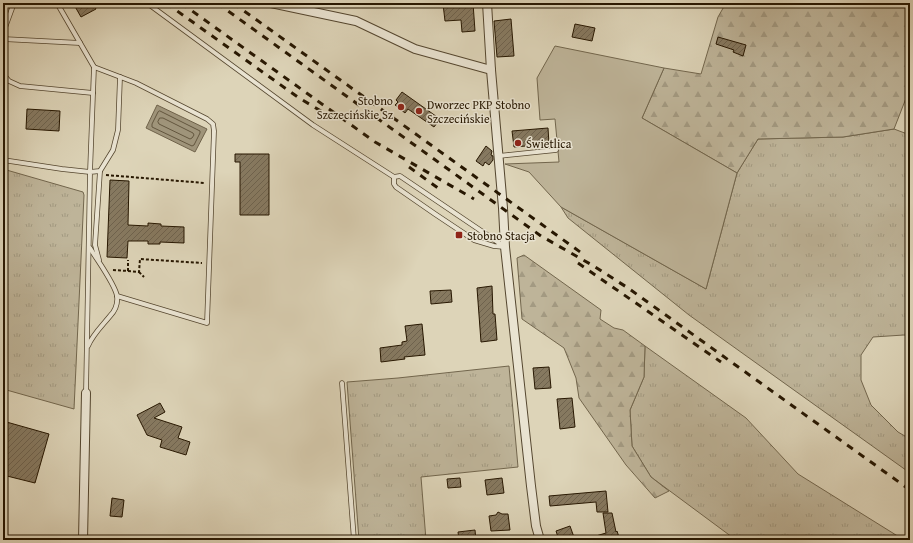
<svg xmlns="http://www.w3.org/2000/svg" width="913" height="543" font-family="'Gentium Book Plus',serif">
  <style>
    .grass { fill: url(#grass-tufts); stroke: #72664d }
    .forest { fill: url(#forest-firs); stroke: #72664d }
    .green { fill: #beb499; stroke: #72664d }
    .water { fill: #9f947a; stroke: #6f624a }
    .lines { fill: none; stroke-linecap: round; stroke-linejoin: round }
    .shore { stroke: #63563e; stroke-width: 1 }
    .building { fill: url(#building-hatch); stroke: #271701 }
    .lane-casing { stroke: #54462f; stroke-width: 5.5 }
    .street-casing { stroke: #54462f; stroke-width: 10 }
    .path { stroke: #271701; stroke-width: 2; stroke-dasharray: 3 2; stroke-linecap: butt }
    .lane { stroke: #e9e3d1; stroke-width: 4 }
    .street { stroke: #e9e3d1; stroke-width: 8 }
    .rail { stroke: #271701; stroke-width: 3; stroke-dasharray: 7 7; stroke-linecap: butt }
    .poi-dot { fill: #8f2418; stroke: #e9e3d1; stroke-width: 1.5 }
    .labels { text-anchor: middle; dominant-baseline: central; stroke-width: 3; stroke-linejoin: round; paint-order: stroke }
    .poi-label { font-size: 12px; fill: #271701; stroke: #e9e3d1; text-anchor: start }
  </style>
  <defs>
    <pattern id="grass-tufts" width="24" height="20" patternUnits="userSpaceOnUse"><rect width="24" height="20" fill="#beb499"/><path d="M3 7l-1-3M5 7V3M7 7l1-3M15 17l-1-3M17 17v-4M19 17l1-3" fill="none" stroke="#a39a82"/></pattern>
    <pattern id="forest-firs" width="22" height="20" patternUnits="userSpaceOnUse"><rect width="22" height="20" fill="#beb499"/><path d="M5 1l3.5 6h-7zM16 11l3.5 6h-7z" fill="#a39a82"/></pattern>
    <pattern id="building-hatch" width="6" height="6" patternUnits="userSpaceOnUse"><rect width="6" height="6" fill="#867960"/><path d="M-1 1l2-2M0 6l6-6M5 7l2-2" fill="none" stroke="#6e624d"/></pattern>
  </defs>
  <rect width="100%" height="100%" fill="#ddd4b8"/>
  <filter id="stains"><feTurbulence type="fractalNoise" baseFrequency=".005" numOctaves="4"/><feColorMatrix values="0 0 0 0 .2 0 0 0 0 .09 0 0 0 0 .02 0 0 0 .5 -.17"/></filter>
  <radialGradient id="worn" r=".72"><stop offset=".6" stop-color="#630" stop-opacity="0"/><stop offset="1" stop-color="#630" stop-opacity=".3"/></radialGradient>
  <g class="grass">
    <polygon points="894,129 910,135 910,336 904,335 873,337 861,355 861,380 871,405 898,432 910,439 910,473 689,315 568,218 561,207 706,289 737,173 758,139 843,137"/>
    <polygon points="3,169 83,192 84,195 74,409 3,389"/>
    <polygon points="645,346 746,418 798,474 904,540 736,540 651,477 632,446 630,410 644,377"/>
    <polygon points="509,366 518,467 421,477 426,540 359,540 347,382 398,378"/>
  </g>
  <g class="forest">
    <polygon points="726,3 910,3 910,88 894,129 843,137 758,139 737,173 642,118 664,68 701,74 718,17"/>
    <polygon points="524,255 601,310 600,319 614,328 623,330 645,346 644,377 630,410 632,446 651,477 669,491 655,498 626,465 579,398 576,378 564,348 522,319 517,258"/>
  </g>
  <polygon class="green" points="555,46 664,68 642,118 737,173 706,289 561,207 529,172 505,164 559,162 555,119 540,120 537,78"/>
  <polygon class="water" points="157,105 207,129 195,152 146,128"/>
  <g class="lines">
    <g class="shore">
      <polygon points="160,111 200,131 200,133 194,145 192,146 152,127 152,124 158,112"/>
      <polygon points="160,118 163,118 193,133 194,135 192,138 190,139 159,124 158,122"/>
    </g>
  </g>
  <g class="building">
    <polygon points="73,3 93,3 96,9 81,17"/>
    <polygon points="447,3 473,3 475,31 462,32 461,20 445,21 443,4"/>
    <polygon points="511,19 514,56 497,57 494,21"/>
    <polygon points="575,24 595,28 592,41 572,37"/>
    <polygon points="718,37 746,45 743,56 733,52 734,50 716,44"/>
    <polygon points="402,92 440,119 434,127 408,109 405,113 395,105 398,102 396,100"/>
    <polygon points="27,109 60,111 59,131 26,129"/>
    <polygon points="548,128 549,144 514,147 512,131"/>
    <polygon points="486,146 492,151 491,155 493,156 493,160 489,165 485,162 483,166 476,161"/>
    <polygon points="235,154 269,154 269,215 240,215 240,162 235,162"/>
    <polygon points="110,180 129,181 128,225 148,226 148,223 161,224 161,226 184,227 184,243 160,242 160,244 148,244 148,241 128,241 127,258 107,257"/>
    <polygon points="492,286 493,314 495,314 497,340 481,342 477,288"/>
    <polygon points="451,290 452,302 431,304 430,291"/>
    <polygon points="422,324 425,355 404,357 405,359 381,362 380,348 402,345 402,342 407,341 405,326"/>
    <polygon points="549,367 551,388 535,389 533,368"/>
    <polygon points="572,398 575,427 560,429 557,399"/>
    <polygon points="160,403 165,412 154,418 182,427 178,438 190,442 186,455 160,447 162,440 147,435 137,415"/>
    <polygon points="3,421 49,434 35,483 3,475"/>
    <polygon points="460,478 461,487 448,488 447,479"/>
    <polygon points="502,478 504,493 487,495 485,480"/>
    <polygon points="606,491 608,512 597,512 596,502 550,506 549,496"/>
    <polygon points="112,498 124,500 122,517 110,516"/>
    <polygon points="498,512 502,514 508,514 510,530 491,531 489,516 496,515"/>
    <polygon points="603,513 612,513 616,532 617,531 620,540 589,540 589,538 606,533"/>
    <polygon points="570,526 575,540 559,540 556,531"/>
    <polygon points="475,530 476,540 459,540 458,532"/>
  </g>
  <g class="lines">
    <defs>
      <g id="lane">
        <polyline points="57,3 94,67 136,83 207,119 213,124 214,131 207,323 117,296"/>
        <polyline points="147,3 313,125 394,177"/>
        <polyline points="3,33 14,3"/>
        <polyline points="3,39 80,43"/>
        <polyline points="3,74 9,81 20,86 93,93"/>
        <polyline points="499,156 556,150"/>
        <polyline points="3,160 62,169 90,172 94,67"/>
        <polygon points="400,176 505,247 494,246 474,240 435,214 396,187 394,184 394,177"/>
        <polyline points="99,260 95,245 100,171"/>
        <path d="M88,346c5,-12 14,-20 22,-30 5,-5 8,-12 7,-20 -2,-12 -20,-36 -27,-48"/>
        <polyline points="342,383 354,540"/>
        <polyline points="86,393 90,172 100,171 113,150 118,130 120,77"/>
      </g>
      <g id="street">
        <polyline points="271,3 356,21 415,49 491,70"/>
        <polyline points="487,3 491,70 503,208 505,247 531,486 536,526 540,540"/>
        <polyline points="83,540 86,393"/>
      </g>
    </defs>
    <use href="#lane" class="lane-casing"/>
    <use href="#street" class="street-casing"/>
    <g class="path">
      <polyline points="106,175 205,183"/>
      <polyline points="113,270 128,271 128,260"/>
      <polyline points="128,271 139,272 140,259 202,263"/>
      <polyline points="139,272 144,277"/>
    </g>
    <use href="#lane" class="lane"/>
    <use href="#street" class="street"/>
    <g class="rail">
      <polyline points="166,3 299,98 336,120"/>
      <polyline points="181,3 375,142 474,199"/>
      <polyline points="217,3 541,236 592,265 628,288 910,490"/>
      <polyline points="233,3 583,254"/>
      <polyline points="409,167 442,191"/>
      <polyline points="578,263 721,362"/>
    </g>
  </g>
  <g class="poi-dot">
    <circle cx="401" cy="107" r="4"/>
    <circle cx="419" cy="111" r="4"/>
    <circle cx="518" cy="143" r="4"/>
    <rect x="455" y="231" width="8" height="8" rx="2"/>
  </g>
  <g class="labels">
    <g class="poi-label">
      <text x="393" y="100" text-anchor="end">Stobno<tspan x="393" dy="14">Szczecińskie Sz</tspan></text>
      <text x="427" y="104">Dworzec PKP Stobno<tspan x="427" dy="14">Szczecińskie</tspan></text>
      <text x="526" y="143">Świetlica</text>
      <text x="467" y="235">Stobno Stacja</text>
    </g>
  </g>
  <rect width="913" height="543" fill="none" stroke="#ddd4b8" stroke-width="16"/>
  <rect x="4" y="4" width="905" height="535" fill="none" stroke="#271701" stroke-width="2"/>
  <rect x="8" y="8" width="897" height="527" fill="none" stroke="#271701"/>
  <rect width="100%" height="100%" filter="url(#stains)"/>
  <rect width="100%" height="100%" fill="url(#worn)"/>
</svg>
